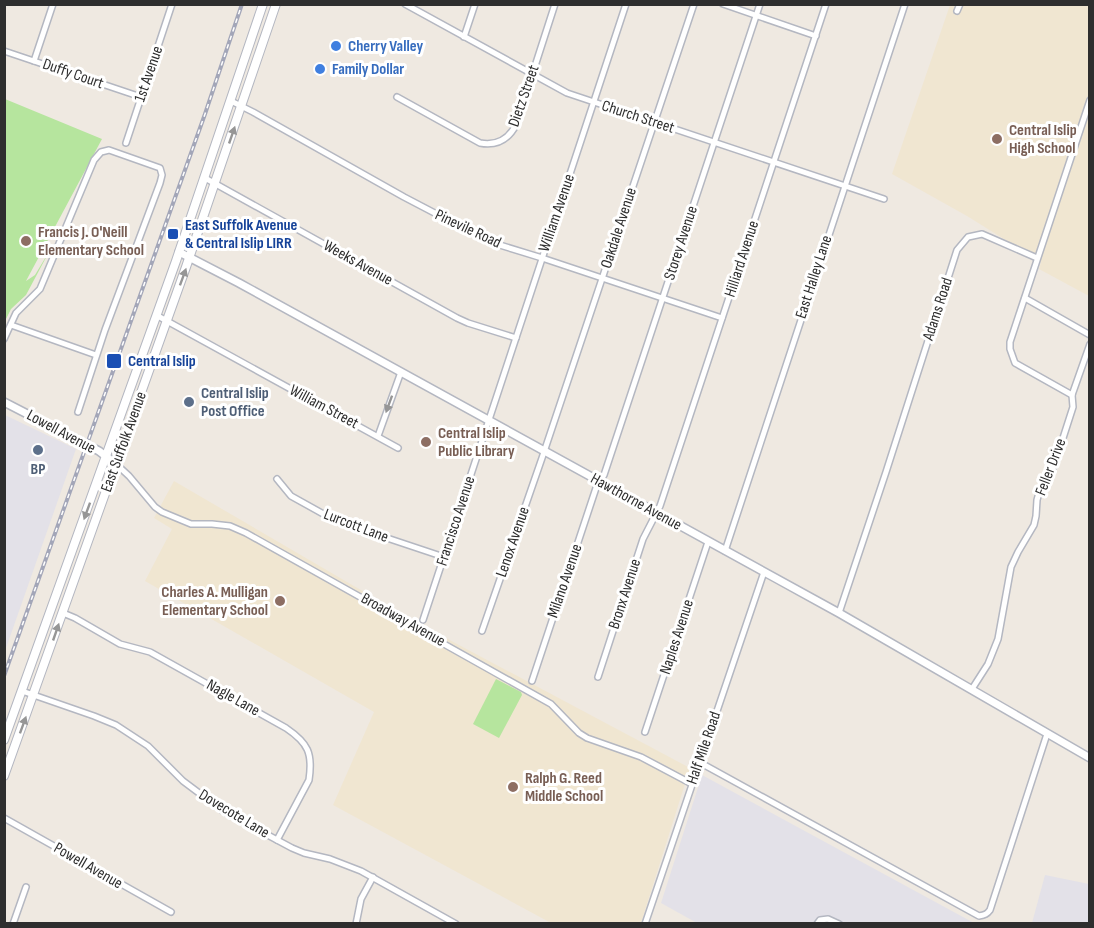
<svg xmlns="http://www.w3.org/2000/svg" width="1094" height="928" font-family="'Sofia Sans Condensed',sans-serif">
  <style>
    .industrial { fill: #e3e1e8 }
    .education { fill: #f0e6d1 }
    .green { fill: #b6e59e }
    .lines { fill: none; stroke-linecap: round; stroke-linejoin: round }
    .minor-casing { stroke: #b4b7c1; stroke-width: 8 }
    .tertiary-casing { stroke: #b4b7c1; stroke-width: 10 }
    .secondary-casing { stroke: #b4b7c1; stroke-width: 10 }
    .minor { stroke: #fff; stroke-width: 5 }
    .tertiary { stroke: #fff; stroke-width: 7 }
    .secondary { stroke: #fff; stroke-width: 8 }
    .rail-casing { stroke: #a3a6b8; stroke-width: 4 }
    .rail { stroke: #fff; stroke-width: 1.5; stroke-dasharray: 4.5; stroke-linecap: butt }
    .oneway { fill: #969696 }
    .shop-dot { fill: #3f7fe0; stroke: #fff; stroke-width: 2 }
    .education-dot { fill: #8d6e63; stroke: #fff; stroke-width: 2 }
    .transit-dot { fill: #1a4fb4; stroke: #fff; stroke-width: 2 }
    .service-dot { fill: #5c6f8a; stroke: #fff; stroke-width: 2 }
    .labels { text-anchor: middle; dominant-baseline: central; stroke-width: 6; stroke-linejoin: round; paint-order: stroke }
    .shop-label { font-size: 16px; font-weight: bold; fill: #366cbe; stroke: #fff; text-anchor: start }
    .street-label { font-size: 16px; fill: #2e2e2e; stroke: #fff }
    .education-label { font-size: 16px; font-weight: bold; fill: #785e54; stroke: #fff; text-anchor: start }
    .transit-label { font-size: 16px; font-weight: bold; fill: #164399; stroke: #fff; text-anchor: start }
    .service-label { font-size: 16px; font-weight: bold; fill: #4e5e75; stroke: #fff; text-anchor: start }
  </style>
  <rect width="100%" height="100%" fill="#efe9e1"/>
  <g class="industrial">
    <polygon points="5,415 76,449 5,651"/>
    <polygon points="702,775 974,923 697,923 661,903"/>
    <polygon points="1045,875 1089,884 1089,923 1032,923"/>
  </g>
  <g class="education">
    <polygon points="950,5 1089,5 1090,91 1086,102 1090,104 1089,296 1039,269 1041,262 967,216 892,174"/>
    <polygon points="174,481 414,621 690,768 641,923 551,923 333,805 374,712 145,581 172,529 154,518"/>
  </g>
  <g class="green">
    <polygon points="5,99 102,139 26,281 35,275 50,250 26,295 11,309 5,321"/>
    <polygon points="496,679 521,692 522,695 499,738 473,724"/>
  </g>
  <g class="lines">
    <defs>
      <g id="minor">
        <polyline points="405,4 567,93 884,199"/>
        <polyline points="723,4 816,36"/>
        <polyline points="957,11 960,4"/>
        <polyline points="464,37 475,4"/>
        <polyline points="4,51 141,97"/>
        <polyline points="34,61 53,4"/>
        <path d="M397,97l83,46c16,3 28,-3 36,-18l39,-121"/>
        <polyline points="231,101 253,112 404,197 490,242 542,258 722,318"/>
        <polyline points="126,143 172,4"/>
        <polyline points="205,178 457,318 468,323 516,338"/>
        <polyline points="1025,298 1090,335"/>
        <polyline points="156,315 398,448"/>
        <polyline points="11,325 96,355"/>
        <polyline points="4,339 16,313 40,289 94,160 101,152 109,150 160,168 162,175 160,183 105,330 78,412"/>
        <polyline points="1072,395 1015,363 1010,349 1010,342 1090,100"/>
        <polyline points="378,436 401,372"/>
        <polyline points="116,464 129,476 155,507 162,512 191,524 212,524 230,526 246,533 551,704 579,733 587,738 641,757 692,784"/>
        <polyline points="277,479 291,496 336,521 444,557"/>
        <polyline points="725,551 905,4"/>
        <path d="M63,613l12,5 45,26 30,8 136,76c22,15 27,25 23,52l-32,60"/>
        <polyline points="839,613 886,472 957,250 968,237 982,234 1037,258"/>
        <polyline points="423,620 626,4"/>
        <polyline points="482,631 542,458 694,4"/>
        <polyline points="598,677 643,539 660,506 826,4"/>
        <polyline points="532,681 596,488 604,475 760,4"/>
        <polyline points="972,689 988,664 998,639 1011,567 1018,552 1034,525 1036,516 1037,500 1039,493 1054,466 1073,407 1072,395 1090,344"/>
        <polyline points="22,691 94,716 116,725 148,746 183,781 223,811 292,848 304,853 330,859 361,871 456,924"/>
        <polyline points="645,732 708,542"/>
        <path d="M699,762l280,154c6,-1 8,-2 11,-6l57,-176"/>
        <polyline points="4,818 171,912"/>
        <polyline points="13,924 26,887"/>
        <polyline points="356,924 361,899 373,877"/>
        <polyline points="645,924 764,572"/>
        <polyline points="817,924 820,920 828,919 839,924"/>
      </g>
      <g id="tertiary">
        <polyline points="179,252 239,283 839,613 1090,758"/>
        <polyline points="4,402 99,451 116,464"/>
      </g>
      <g id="secondary">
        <polyline points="4,740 176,261 263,4"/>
        <polyline points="4,776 186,267 276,4"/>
      </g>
    </defs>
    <use href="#minor" class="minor-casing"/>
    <use href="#tertiary" class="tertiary-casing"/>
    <use href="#secondary" class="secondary-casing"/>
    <use href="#minor" class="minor"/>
    <use href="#tertiary" class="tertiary"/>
    <use href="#secondary" class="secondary"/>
    <defs>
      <polyline id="rail" points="4,676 205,114 242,4"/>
    </defs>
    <use href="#rail" class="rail-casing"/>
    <use href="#rail" class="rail"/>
  </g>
  <defs><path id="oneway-solid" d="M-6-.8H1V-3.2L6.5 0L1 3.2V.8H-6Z" transform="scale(1.5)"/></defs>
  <g class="oneway">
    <use href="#oneway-solid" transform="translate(232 135) rotate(-71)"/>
    <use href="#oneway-solid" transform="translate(183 277) rotate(-70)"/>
    <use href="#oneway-solid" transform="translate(389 404) rotate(110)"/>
    <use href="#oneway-solid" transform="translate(87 511) rotate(110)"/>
    <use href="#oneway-solid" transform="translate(56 632) rotate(-71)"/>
    <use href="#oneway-solid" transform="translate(23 725) rotate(-70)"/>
  </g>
  <g class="shop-dot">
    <circle cx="336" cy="46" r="6"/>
    <circle cx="320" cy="69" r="6"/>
  </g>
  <g class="education-dot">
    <circle cx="997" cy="139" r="6"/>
    <circle cx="26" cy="241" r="6"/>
    <circle cx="426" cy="442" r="6"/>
    <circle cx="280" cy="601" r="6"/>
    <circle cx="513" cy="787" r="6"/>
  </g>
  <g class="transit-dot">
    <rect x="167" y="228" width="12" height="12" rx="3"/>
    <rect x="106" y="353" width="16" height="16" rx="3"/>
  </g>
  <g class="service-dot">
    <circle cx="189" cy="402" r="6"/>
    <circle cx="38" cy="450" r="6"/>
  </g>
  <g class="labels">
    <g class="shop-label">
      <text x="348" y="46">Cherry Valley</text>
      <text x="332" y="69">Family Dollar</text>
    </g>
    <g class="street-label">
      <text transform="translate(73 74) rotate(19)">Duffy Court</text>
      <text transform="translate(149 74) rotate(-71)">1st Avenue</text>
      <text transform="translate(524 96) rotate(-71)">Dietz Street</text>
      <text transform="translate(638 117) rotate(18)">Church Street</text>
      <text transform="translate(557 213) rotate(-71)">William Avenue</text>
      <text transform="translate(619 228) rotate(-72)">Oakdale Avenue</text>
      <text transform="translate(468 229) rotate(25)">Pinevile Road</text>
      <text transform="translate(681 243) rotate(-72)">Storey Avenue</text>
      <text transform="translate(742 259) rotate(-72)">Hilliard Avenue</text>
      <text transform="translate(358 263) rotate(29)">Weeks Avenue</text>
      <text transform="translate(814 277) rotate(-72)">East Halley Lane</text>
      <text transform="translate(938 309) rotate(-72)">Adams Road</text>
      <text transform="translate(324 407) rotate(28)">William Street</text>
      <text transform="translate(61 432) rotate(28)">Lowell Avenue</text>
      <text transform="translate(124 442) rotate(-70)">East Suffolk Avenue</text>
      <text transform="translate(1051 467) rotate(-69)">Feller Drive</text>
      <text transform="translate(636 502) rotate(29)">Hawthorne Avenue</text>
      <text transform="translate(456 521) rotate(-72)">Francisco Avenue</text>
      <text transform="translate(356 526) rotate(21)">Lurcott Lane</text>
      <text transform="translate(513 542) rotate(-71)">Lenox Avenue</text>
      <text transform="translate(565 581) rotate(-71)">Milano Avenue</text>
      <text transform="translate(625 594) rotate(-72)">Bronx Avenue</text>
      <text transform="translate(403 620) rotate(29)">Broadway Avenue</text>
      <text transform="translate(677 637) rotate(-72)">Naples Avenue</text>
      <text transform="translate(233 698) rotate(29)">Nagle Lane</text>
      <text transform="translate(704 748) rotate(-71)">Half Mile Road</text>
      <text transform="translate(234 814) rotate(31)">Dovecote Lane</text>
      <text transform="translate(88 866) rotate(30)">Powell Avenue</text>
    </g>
    <g class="education-label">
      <text x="1009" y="130">Central Islip<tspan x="1009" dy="18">High School</tspan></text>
      <text x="38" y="232">Francis J. O'Neill<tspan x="38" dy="18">Elementary School</tspan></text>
      <text x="438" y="433">Central Islip<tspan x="438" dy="18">Public Library</tspan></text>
      <text x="268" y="592" text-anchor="end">Charles A. Mulligan<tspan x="268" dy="18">Elementary School</tspan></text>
      <text x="525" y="778">Ralph G. Reed<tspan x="525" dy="18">Middle School</tspan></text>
    </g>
    <g class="transit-label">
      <text x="185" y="225">East Suffolk Avenue<tspan x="185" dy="18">&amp; Central Islip LIRR</tspan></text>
      <text x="128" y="361">Central Islip</text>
    </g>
    <g class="service-label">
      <text x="201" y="393">Central Islip<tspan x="201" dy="18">Post Office</tspan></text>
      <text x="38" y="469" text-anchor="middle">BP</text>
    </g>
  </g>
  <rect width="1094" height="928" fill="none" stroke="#2e2e2e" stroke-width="12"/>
</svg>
